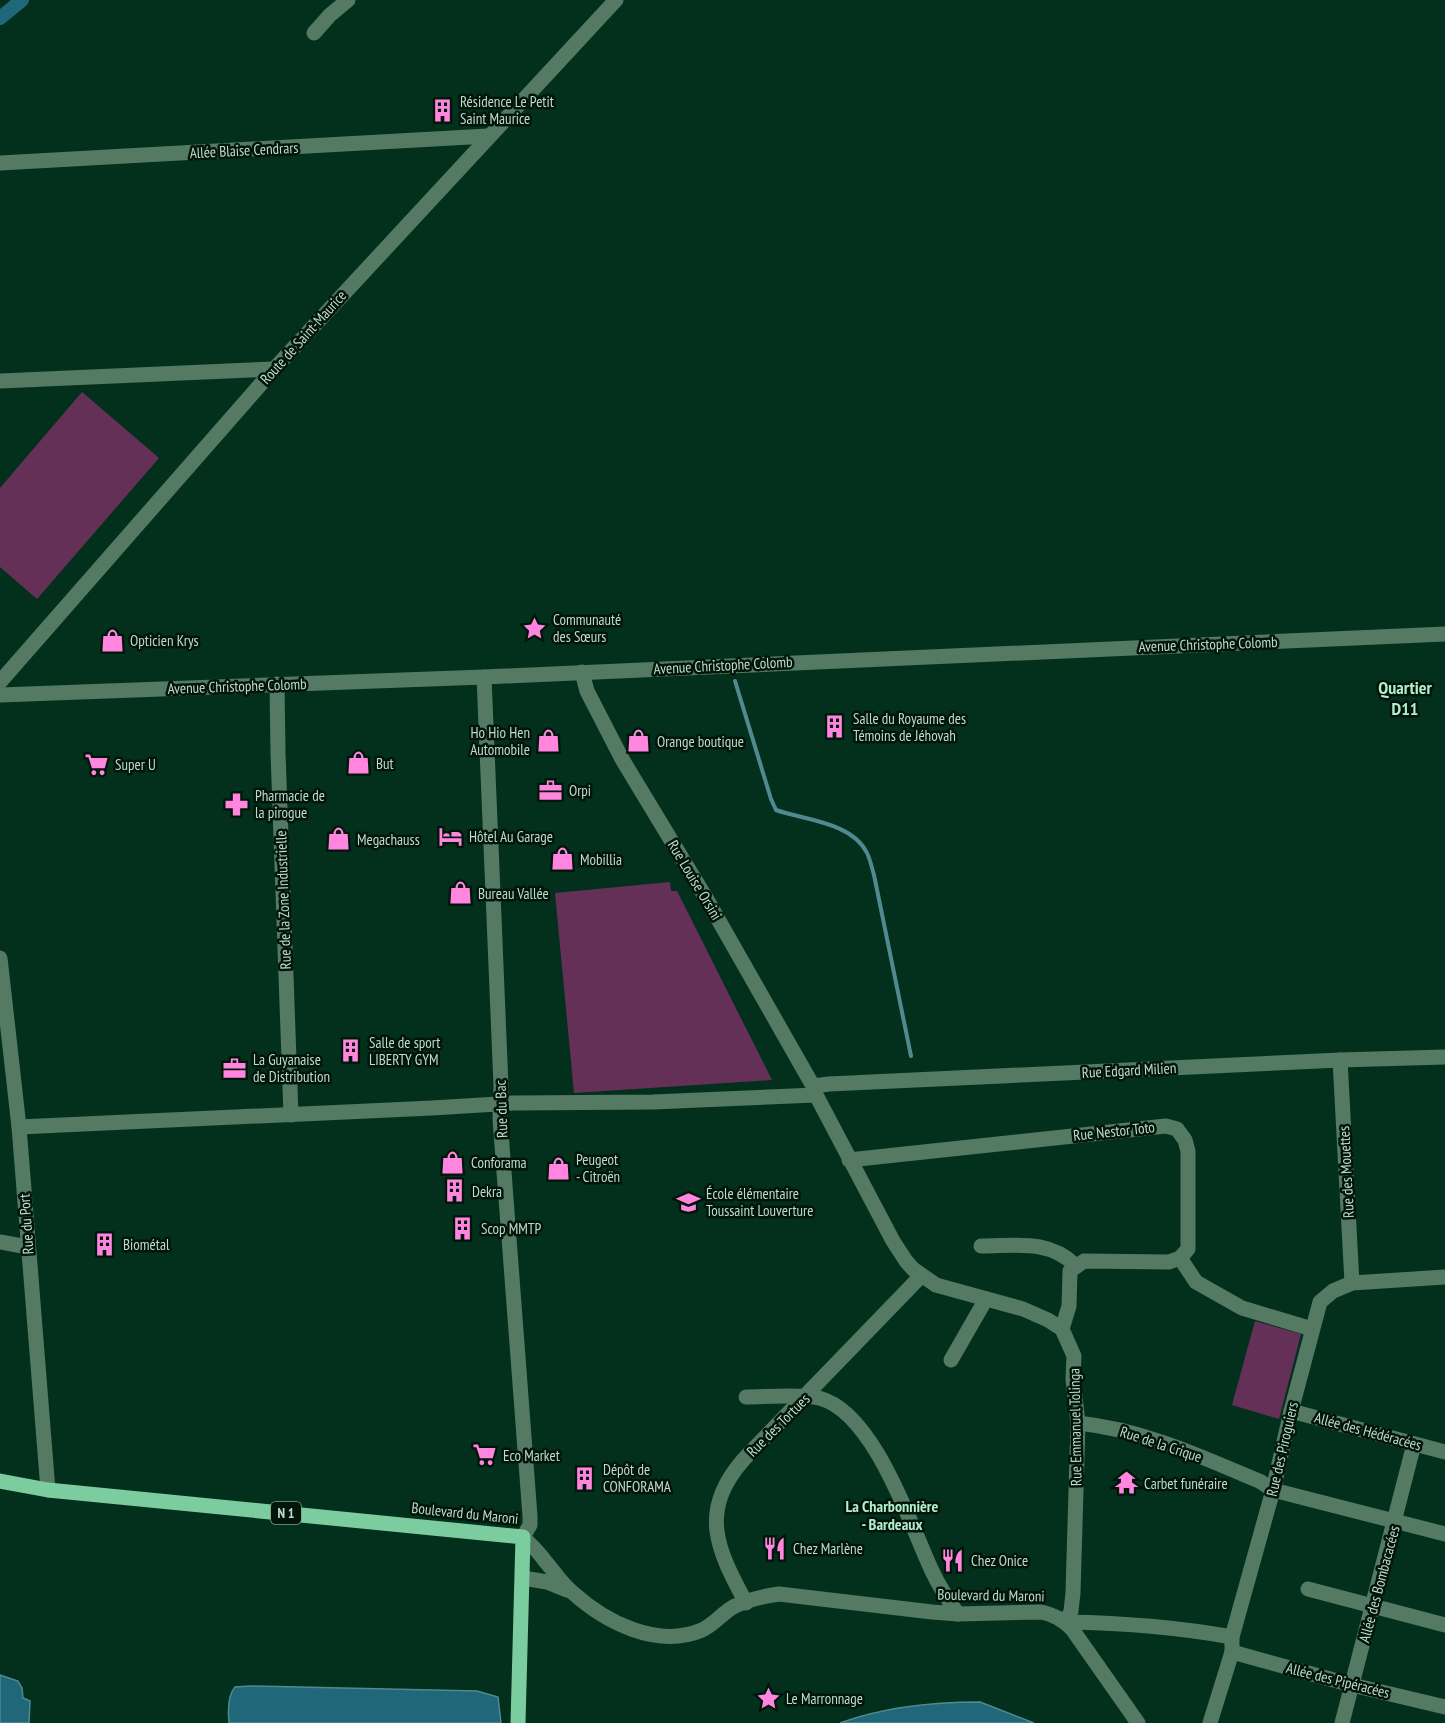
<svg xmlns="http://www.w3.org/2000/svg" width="1445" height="1723" font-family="'PT Sans Narrow',sans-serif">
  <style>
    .green { fill: #653057 }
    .water { fill: #1f6779; stroke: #4f8a91; stroke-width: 1.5 }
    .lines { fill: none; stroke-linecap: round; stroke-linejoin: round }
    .stream { stroke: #4f8a91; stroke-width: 4 }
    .canal { stroke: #1f6779; stroke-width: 14 }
    .minor { stroke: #547a64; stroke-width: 15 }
    .major { stroke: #7bcd9f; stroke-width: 15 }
    .labels { text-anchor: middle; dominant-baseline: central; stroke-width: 5; stroke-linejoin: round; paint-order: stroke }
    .shield { fill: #01150a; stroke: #86a090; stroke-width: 1.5 }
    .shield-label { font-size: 14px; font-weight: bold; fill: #bfdbca }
    .poi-label { font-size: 15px; fill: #bfdbca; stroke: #01150a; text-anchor: start }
    .street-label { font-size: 15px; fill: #bfdbca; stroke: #01150a }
    .neighbourhood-label { font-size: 16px; font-weight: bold; fill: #b3edcb; stroke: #01150a }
    .quarter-label { font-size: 18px; font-weight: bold; fill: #b3edcb; stroke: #01150a }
  </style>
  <rect width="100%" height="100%" fill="#03301c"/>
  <g class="green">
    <polygon points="82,392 159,458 37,599 0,567 0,488"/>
    <polygon points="670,882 671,891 677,891 772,1080 574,1093 555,893"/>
    <polygon points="1255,1321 1301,1334 1279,1419 1232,1405"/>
  </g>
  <g class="water">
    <polygon points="0,1675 18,1681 22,1688 23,1698 30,1701 29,1723 0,1723"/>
    <path d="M251,1686l226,5 21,6 3,26h-272c-1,-11 -1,-28 6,-36z"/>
    <path d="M980,1702l54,21h-194c44,-16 93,-21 140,-21z"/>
  </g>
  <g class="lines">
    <path class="stream" d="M735,681l36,118 5,11c28,10 76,12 91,43 3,6 5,15 7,22l37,181"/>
    <polyline class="canal" points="0,18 22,0"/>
    <g class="minor">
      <polyline points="314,33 330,15 348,0"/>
      <polyline points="0,163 488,136"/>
      <polyline points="0,381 274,369"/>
      <path d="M582,672l5,19 35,68 84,139 107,188 3,9 77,146 13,20 7,8 23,16 87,24 25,11 14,9 12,27 -1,23 5,44 -5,170 -2,18 -5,11c56,1 111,5 166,15"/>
      <path d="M484,677l17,409 -1,33 30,397v9l-7,12c8,8 16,15 22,24 9,10 16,22 27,31 33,30 85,57 130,38 13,-6 21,-18 33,-24 13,-6 29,-10 44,-12l153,18 26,2 83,-2c13,3 21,7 31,17l66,94"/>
      <polyline points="0,682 274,369 616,0"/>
      <polyline points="277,684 278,753 291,1115"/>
      <polyline points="0,695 484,677 1445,634"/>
      <polyline points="0,958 19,1127 48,1490"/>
      <polyline points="1340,1060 1352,1283"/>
      <polyline points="813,1086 829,1084 1340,1060 1445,1057"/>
      <polyline points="19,1127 432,1108 513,1103 653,1102 816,1095"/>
      <polyline points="849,1160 1166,1126 1177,1129 1185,1140 1188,1151 1188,1249 1180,1258 1169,1262 1084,1261 1070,1271 1069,1306 1062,1329"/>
      <polyline points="0,1242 28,1247"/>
      <path d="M981,1246c35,0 67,-7 94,19"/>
      <polyline points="1180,1258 1196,1282 1242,1308 1312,1329"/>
      <polyline points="951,1360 986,1299"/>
      <path d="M746,1397c18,0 56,-3 73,1 55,14 91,126 113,173 7,15 16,29 26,43"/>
      <polyline points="1291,1411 1445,1452"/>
      <path d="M1078,1423c66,7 122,33 183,59l12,8 172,44"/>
      <polyline points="523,1578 547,1582 567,1590"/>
      <polyline points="1308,1589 1445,1625"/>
      <path d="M746,1603c-29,-54 -48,-92 -2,-144l177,-183"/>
      <polyline points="1232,1652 1352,1685 1445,1707"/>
      <polyline points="1210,1723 1232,1652 1232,1637 1273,1490 1291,1411 1320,1302 1333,1291 1352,1283 1445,1277"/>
      <polyline points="1342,1723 1414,1444"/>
    </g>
    <polyline class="major" points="0,1481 48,1490 523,1537 518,1723"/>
  </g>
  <defs>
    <symbol id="building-bare" viewBox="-9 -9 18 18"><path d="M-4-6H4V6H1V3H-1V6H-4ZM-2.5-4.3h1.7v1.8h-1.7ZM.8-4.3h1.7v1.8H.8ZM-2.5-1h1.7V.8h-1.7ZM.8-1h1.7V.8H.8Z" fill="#ff85df" stroke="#01150a" stroke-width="2.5" paint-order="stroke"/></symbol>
    <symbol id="sight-bare" viewBox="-9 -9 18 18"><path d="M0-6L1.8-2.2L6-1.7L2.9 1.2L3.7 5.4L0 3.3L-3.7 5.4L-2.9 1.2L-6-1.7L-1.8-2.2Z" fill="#ff85df" stroke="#01150a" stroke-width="2.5" paint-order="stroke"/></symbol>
    <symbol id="shop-bare" viewBox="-9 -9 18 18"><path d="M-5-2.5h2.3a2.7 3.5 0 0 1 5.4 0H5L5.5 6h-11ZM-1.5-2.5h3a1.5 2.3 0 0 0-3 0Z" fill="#ff85df" stroke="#01150a" stroke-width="2.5" paint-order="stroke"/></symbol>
    <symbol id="supermarket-bare" viewBox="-9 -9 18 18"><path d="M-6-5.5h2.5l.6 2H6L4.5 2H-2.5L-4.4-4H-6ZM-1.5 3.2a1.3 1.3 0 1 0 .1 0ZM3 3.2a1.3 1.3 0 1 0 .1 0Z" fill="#ff85df" stroke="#01150a" stroke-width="2.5" paint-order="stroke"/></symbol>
    <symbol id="office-bare" viewBox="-9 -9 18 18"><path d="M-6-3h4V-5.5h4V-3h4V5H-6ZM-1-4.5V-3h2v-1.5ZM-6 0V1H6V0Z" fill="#ff85df" stroke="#01150a" stroke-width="2.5" paint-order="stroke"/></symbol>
    <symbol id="pharmacy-bare" viewBox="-9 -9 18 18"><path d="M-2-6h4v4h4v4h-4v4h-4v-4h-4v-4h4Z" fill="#ff85df" stroke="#01150a" stroke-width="2.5" paint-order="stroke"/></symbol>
    <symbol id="hotel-bare" viewBox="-9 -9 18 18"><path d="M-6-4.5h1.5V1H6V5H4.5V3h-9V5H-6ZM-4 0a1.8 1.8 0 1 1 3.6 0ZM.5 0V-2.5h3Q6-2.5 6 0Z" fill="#ff85df" stroke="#01150a" stroke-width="2.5" paint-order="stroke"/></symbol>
    <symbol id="school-bare" viewBox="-9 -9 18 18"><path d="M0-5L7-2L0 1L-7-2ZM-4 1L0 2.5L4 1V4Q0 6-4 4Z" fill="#ff85df" stroke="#01150a" stroke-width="2.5" paint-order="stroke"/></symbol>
    <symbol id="temple-bare" viewBox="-9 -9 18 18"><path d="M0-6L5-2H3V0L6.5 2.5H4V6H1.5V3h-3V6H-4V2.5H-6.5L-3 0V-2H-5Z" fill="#ff85df" stroke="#01150a" stroke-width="2.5" paint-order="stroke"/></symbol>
    <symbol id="restaurant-bare" viewBox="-9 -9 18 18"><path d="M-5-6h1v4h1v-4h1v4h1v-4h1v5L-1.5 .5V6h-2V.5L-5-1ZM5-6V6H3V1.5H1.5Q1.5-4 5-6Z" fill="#ff85df" stroke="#01150a" stroke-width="2.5" paint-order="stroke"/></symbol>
  </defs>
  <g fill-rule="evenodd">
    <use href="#building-bare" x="426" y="94" width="33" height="33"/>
    <use href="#sight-bare" x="518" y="612" width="33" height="33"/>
    <use href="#shop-bare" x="96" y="624" width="33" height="33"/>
    <use href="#building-bare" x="818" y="710" width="33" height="33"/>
    <use href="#shop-bare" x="532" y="724" width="33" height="33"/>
    <use href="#shop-bare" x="622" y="724" width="33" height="33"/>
    <use href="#shop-bare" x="342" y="746" width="33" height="33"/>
    <use href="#supermarket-bare" x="80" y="748" width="33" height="33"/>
    <use href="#office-bare" x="534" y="774" width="33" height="33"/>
    <use href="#pharmacy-bare" x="220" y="788" width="33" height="33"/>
    <use href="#hotel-bare" x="434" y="820" width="33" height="33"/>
    <use href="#shop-bare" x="322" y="822" width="33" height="33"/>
    <use href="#shop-bare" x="546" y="842" width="33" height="33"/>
    <use href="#shop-bare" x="444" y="876" width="33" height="33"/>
    <use href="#building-bare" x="334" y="1034" width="33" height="33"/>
    <use href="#office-bare" x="218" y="1052" width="33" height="33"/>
    <use href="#shop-bare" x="436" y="1146" width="33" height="33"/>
    <use href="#shop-bare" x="542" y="1152" width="33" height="33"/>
    <use href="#building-bare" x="438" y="1174" width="33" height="33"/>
    <use href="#school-bare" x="672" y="1186" width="33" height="33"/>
    <use href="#building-bare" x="446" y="1212" width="33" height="33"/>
    <use href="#building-bare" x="88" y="1228" width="33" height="33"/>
    <use href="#supermarket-bare" x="468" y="1438" width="33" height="33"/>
    <use href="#building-bare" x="568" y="1462" width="33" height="33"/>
    <use href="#temple-bare" x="1110" y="1466" width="33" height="33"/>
    <use href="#restaurant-bare" x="758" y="1532" width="33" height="33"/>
    <use href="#restaurant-bare" x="936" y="1544" width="33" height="33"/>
    <use href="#sight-bare" x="752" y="1682" width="33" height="33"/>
  </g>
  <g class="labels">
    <rect class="shield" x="271" y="1502" width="30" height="22" rx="4.5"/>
    <g class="shield-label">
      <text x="286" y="1513">N 1</text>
    </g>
    <g class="poi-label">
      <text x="460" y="101">Résidence Le Petit<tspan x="460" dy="17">Saint Maurice</tspan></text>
      <text x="553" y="619">Communauté<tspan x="553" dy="17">des Sœurs</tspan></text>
      <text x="130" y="640">Opticien Krys</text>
      <text x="853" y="718">Salle du Royaume des<tspan x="853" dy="17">Témoins de Jéhovah</tspan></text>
      <text x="530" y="732" text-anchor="end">Ho Hio Hen<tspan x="530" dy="17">Automobile</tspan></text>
      <text x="657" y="741">Orange boutique</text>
      <text x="376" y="763">But</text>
      <text x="115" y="764">Super U</text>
      <text x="569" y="790">Orpi</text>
      <text x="255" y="795">Pharmacie de<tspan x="255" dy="17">la pirogue</tspan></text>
      <text x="469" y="836">Hôtel Au Garage</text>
      <text x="357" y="839">Megachauss</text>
      <text x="580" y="859">Mobillia</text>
      <text x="478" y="893">Bureau Vallée</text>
      <text x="369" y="1042">Salle de sport<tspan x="369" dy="17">LIBERTY GYM</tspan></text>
      <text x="253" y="1059">La Guyanaise<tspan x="253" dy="17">de Distribution</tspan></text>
      <text x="576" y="1159">Peugeot<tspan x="576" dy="17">- Citroën</tspan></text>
      <text x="471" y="1162">Conforama</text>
      <text x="472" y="1191">Dekra</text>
      <text x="706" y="1193">École élémentaire<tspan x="706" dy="17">Toussaint Louverture</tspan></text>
      <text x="481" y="1228">Scop MMTP</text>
      <text x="123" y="1244">Biométal</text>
      <text x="503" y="1455">Eco Market</text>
      <text x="603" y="1469">Dépôt de<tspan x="603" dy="17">CONFORAMA</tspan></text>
      <text x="1144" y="1483">Carbet funéraire</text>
      <text x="793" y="1548">Chez Marlène</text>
      <text x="971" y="1560">Chez Onice</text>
      <text x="786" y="1698">Le Marronnage</text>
    </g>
    <g class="street-label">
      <text transform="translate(244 150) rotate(-3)">Allée Blaise Cendrars</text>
      <text transform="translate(303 337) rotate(-48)">Route de Saint-Maurice</text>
      <text transform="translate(1208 644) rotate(-2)">Avenue Christophe Colomb</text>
      <text transform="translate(723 665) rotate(-3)">Avenue Christophe Colomb</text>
      <text transform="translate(237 686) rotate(-2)">Avenue Christophe Colomb</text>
      <text transform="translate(695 880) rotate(59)">Rue Louise Orsini</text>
      <text transform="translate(283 900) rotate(-92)">Rue de la Zone Industrielle</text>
      <text transform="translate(1129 1070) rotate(-3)">Rue Edgard Milien</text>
      <text transform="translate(501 1109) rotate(-92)">Rue du Bac</text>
      <text transform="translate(1114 1131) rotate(-6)">Rue Nestor Toto</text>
      <text transform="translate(1346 1172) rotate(-93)">Rue des Mouettes</text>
      <text transform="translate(26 1224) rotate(-94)">Rue du Port</text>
      <text transform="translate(778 1425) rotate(-45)">Rue des Tortues</text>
      <text transform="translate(1075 1427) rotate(-91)">Rue Emmanuel Tolinga</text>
      <text transform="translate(1368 1431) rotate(15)">Allée des Hédéracées</text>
      <text transform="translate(1161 1444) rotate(18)">Rue de la Crique</text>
      <text transform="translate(1282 1449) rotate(-77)">Rue des Piroguiers</text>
      <text transform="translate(465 1513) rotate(6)">Boulevard du Maroni</text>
      <text transform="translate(1379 1584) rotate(-75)">Allée des Bombacacées</text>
      <text transform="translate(991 1595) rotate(1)">Boulevard du Maroni</text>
      <text transform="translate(1338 1680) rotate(14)">Allée des Pipéracées</text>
    </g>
    <g class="neighbourhood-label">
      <text x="892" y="1506">La Charbonnière<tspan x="892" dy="18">- Bardeaux</tspan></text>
    </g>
    <g class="quarter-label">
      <text x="1405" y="687">Quartier<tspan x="1405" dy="21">D11</tspan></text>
    </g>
  </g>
</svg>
